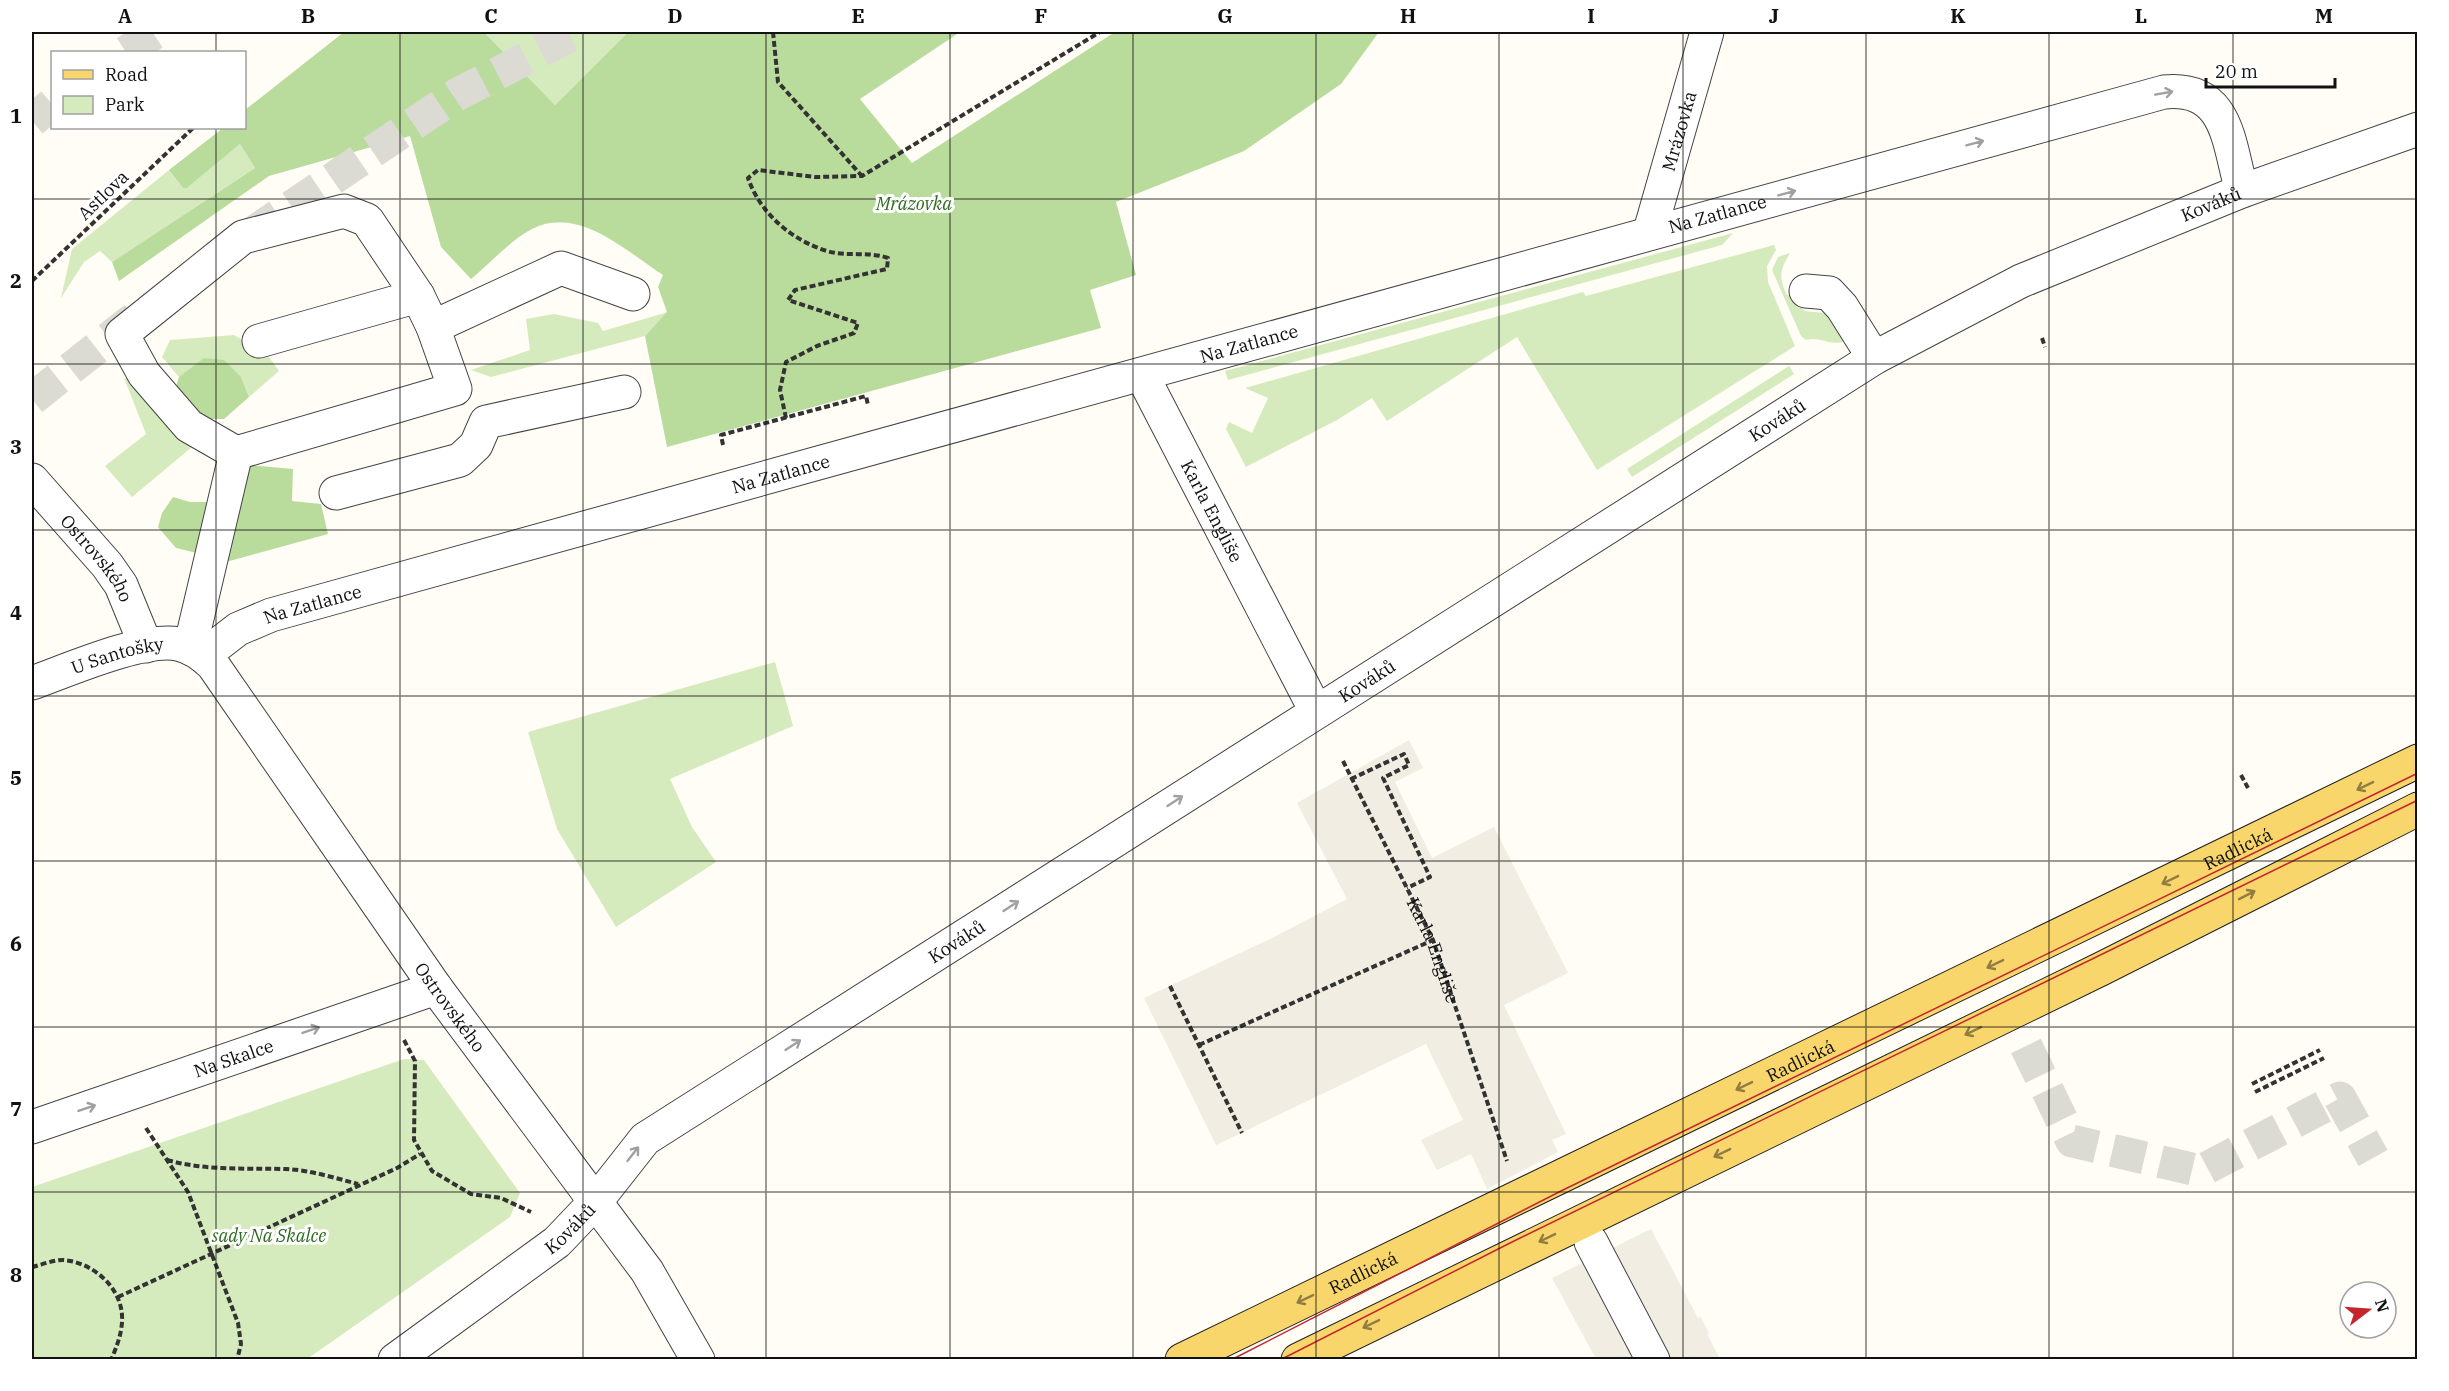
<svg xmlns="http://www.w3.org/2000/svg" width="2449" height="1391" font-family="'IBM Plex Serif',serif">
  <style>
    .green { fill: #d5ebbd }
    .forest { fill: #b9dc9c }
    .plaza { fill: #f1ede2 }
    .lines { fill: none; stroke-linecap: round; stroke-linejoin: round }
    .minor-tunnel { stroke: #dbdad3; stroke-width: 33; stroke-dasharray: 33 16; stroke-linecap: butt }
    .highway-tunnel { stroke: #dbdad3; stroke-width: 33; stroke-dasharray: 33 16; stroke-linecap: butt }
    .minor-casing { stroke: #444; stroke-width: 35 }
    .major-casing { stroke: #222; stroke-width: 35 }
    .path { stroke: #333; stroke-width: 4; stroke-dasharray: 6 3; stroke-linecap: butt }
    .minor { stroke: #fff; stroke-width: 33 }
    .major { stroke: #f9d66b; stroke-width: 33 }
    .tram { stroke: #c4262e; stroke-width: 1.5 }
    .oneway { stroke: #a0a0a0 }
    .oneway2 { stroke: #917d42 }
    .grid { fill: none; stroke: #111; stroke-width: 1.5; stroke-opacity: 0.55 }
    .labels { text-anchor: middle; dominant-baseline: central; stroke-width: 6; stroke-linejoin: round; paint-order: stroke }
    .street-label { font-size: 18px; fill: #111; stroke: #fff }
    .park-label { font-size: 18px; font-style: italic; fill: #2f6b1f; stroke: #fff }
    .neatline { fill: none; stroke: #111; stroke-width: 2 }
    .grid-label { font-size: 20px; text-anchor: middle; font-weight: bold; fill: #111 }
  </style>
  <rect width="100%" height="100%" fill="#fffdf5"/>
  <g class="green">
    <polygon points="484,32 628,32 555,105"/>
    <polygon points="240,144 255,168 112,262 100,251 84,262 61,298 72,249 169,170 183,188 187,188"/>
    <polygon points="1733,233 1722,245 1228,380 1225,371"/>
    <polygon points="1774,245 1776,250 1767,266 1768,282 1795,346 1597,470 1517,337 1387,421 1372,398 1337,420 1246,467 1226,429 1229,422 1252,433 1268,398 1245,388 1583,292 1586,296"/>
    <path d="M1790,253c-10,17 -12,24 -3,42l12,-1 5,17 31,3 11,27c-17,6 -25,-5 -40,-1l-5,-4 -29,-66 6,-13z"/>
    <polygon points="668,312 645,336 491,377 471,370 530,350 526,319 554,314 598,323 603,331"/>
    <polygon points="234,335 266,353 279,371 249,397 241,377 186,373 179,377 162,357 170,340"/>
    <polygon points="1789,366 1794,374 1632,477 1627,469"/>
    <polygon points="124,378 130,379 192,447 132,497 105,466 146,434"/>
    <polygon points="775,662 793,726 670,779 692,827 716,862 616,927 557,829 528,732"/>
    <polygon points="404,1059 424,1060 520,1193 510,1217 307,1359 32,1359 32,1187"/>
  </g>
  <g class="forest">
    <path d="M344,32h140l71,73 73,-73h332l-100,67 52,64 203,-131h264l-38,52 -97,67 -128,51 20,73 -46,15 11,38 -434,119 -22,-111 22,-24 -9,-25 5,-12c-37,-24 -85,-70 -131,-46 -20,10 -43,35 -61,50l-30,-32 -31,-111 -141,40 -150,105 -7,-19 143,-94 -15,-24 -53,44h-4l-14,-18 54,-42h21l1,-18z"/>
    <polygon points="204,358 224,360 241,377 249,397 224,419 205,419 175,390 179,377"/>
    <polygon points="249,465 293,469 292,501 321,504 328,534 226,562"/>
    <polygon points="173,497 190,502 211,502 197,553 176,548 158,527 162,513"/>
  </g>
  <g class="plaza">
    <polygon points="1409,740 1423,768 1395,782 1432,858 1494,827 1568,973 1504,1005 1566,1134 1552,1140 1558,1152 1487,1189 1471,1154 1437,1170 1421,1140 1463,1120 1426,1044 1216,1145 1144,998 1272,938 1347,899 1297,803"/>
    <polygon points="1651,1229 1698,1318 1701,1317 1709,1333 1707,1334 1720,1359 1596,1359 1552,1278"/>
  </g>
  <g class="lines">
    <polyline class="minor-tunnel" points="2026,1046 2072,1141 2201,1171 2340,1098 2373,1158"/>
    <g class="highway-tunnel">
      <polyline points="126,52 156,32"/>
      <polyline points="32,121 52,104"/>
      <polyline points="251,234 458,94 577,32"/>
      <polyline points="32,399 141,313"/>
    </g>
    <defs>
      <g id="minor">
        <path id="s2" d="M1650,231l57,-199"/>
        <polyline points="1806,291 1829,293 1842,307 1874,358"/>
        <polyline points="433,327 561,268 633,294"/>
        <polyline points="259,341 418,296"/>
        <path id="s3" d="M1142,375l174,336"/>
        <path id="s4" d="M32,480l75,85 14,20 25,61"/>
        <polyline points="336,493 460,460 476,445 486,422 624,392"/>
        <polyline points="190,648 236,453 455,389 433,327 418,296 367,220 344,211 243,237 122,334 144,374 189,426 236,453"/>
        <path id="s5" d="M203,656l35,-27 33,-14c631,-174 1260,-353 1893,-523 65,-6 64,51 78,99"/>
        <path id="s6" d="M32,683c34,-12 111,-46 146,-39 14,3 25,11 35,21l223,323 211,283 51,89"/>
        <path id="s7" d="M32,1127l404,-139"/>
        <polyline points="1591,1242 1653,1360"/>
        <path id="s8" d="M395,1360l162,-118 40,-42 48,-61 1229,-781 147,-77 221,-90 176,-62"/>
      </g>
      <g id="major">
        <path id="s9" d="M1182,1360l1236,-599"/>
        <polyline points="1298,1360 2101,969 2418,809"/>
      </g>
    </defs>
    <use href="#minor" class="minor-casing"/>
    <use href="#major" class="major-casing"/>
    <g class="path">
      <polyline points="773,32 778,82 861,175"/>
      <polyline points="244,79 245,78"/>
      <polyline points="32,281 193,128"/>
      <polyline points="2042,338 2045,347"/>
      <path d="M786,418l-6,-28 6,-28 31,-16 37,-13 4,-10 -70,-23 7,-10 92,-21 1,-11c-20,-7 -41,-1 -61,-7 -36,-11 -67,-38 -79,-73l10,-8 57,7 47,-1 238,-144"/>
      <polyline points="723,445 721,435 866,396 868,405"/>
      <path id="s1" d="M1343,761l90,179 74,221"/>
      <polyline points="2241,775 2248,788"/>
      <polyline points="1351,779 1404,754 1409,765 1383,778 1430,877 1407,888"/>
      <polyline points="1170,986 1242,1133"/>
      <polyline points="404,1040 415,1061 414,1140 432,1171 471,1194 501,1198 531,1212"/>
      <polyline points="1199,1045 1433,940"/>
      <polyline points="2252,1084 2320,1050"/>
      <polyline points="2255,1092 2324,1058"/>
      <polyline points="146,1128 188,1192 238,1323 241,1344 237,1360"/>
      <path d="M167,1160c40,11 78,8 119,9 24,1 49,9 72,15"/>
      <path d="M32,1267c9,-2 21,-7 31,-7 29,2 57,26 59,55 1,16 -5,31 -11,45"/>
      <polyline points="118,1297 397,1168 420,1154"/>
    </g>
    <use href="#minor" class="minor"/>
    <use href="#major" class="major"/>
    <g class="tram">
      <polyline points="1231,1360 1561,1191 2418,773"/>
      <polyline points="1280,1360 1510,1243 2418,800"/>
    </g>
  </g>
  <defs><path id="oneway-shaft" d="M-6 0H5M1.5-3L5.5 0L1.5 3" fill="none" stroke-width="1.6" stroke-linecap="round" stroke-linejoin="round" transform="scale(1.5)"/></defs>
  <g class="oneway">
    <use href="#oneway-shaft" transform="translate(2164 93) rotate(-10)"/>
    <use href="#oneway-shaft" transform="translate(1975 143) rotate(-15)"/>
    <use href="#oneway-shaft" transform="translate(1787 193) rotate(-15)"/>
    <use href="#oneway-shaft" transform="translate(1175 801) rotate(-33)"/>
    <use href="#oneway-shaft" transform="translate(1011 906) rotate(-33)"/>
    <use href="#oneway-shaft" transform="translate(311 1030) rotate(-19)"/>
    <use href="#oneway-shaft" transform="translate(793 1045) rotate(-33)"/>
    <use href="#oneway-shaft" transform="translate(87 1108) rotate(-19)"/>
    <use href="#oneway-shaft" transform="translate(633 1154) rotate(-52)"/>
  </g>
  <g class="oneway2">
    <use href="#oneway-shaft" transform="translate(2365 786) rotate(154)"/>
    <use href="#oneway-shaft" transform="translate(2170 880) rotate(154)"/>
    <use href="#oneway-shaft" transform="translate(2247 895) rotate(-27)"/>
    <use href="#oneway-shaft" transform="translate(1995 964) rotate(154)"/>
    <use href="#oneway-shaft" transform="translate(1973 1031) rotate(154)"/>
    <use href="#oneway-shaft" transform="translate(1744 1086) rotate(154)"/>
    <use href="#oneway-shaft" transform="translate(1722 1153) rotate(154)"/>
    <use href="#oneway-shaft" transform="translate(1547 1238) rotate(154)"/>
    <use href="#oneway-shaft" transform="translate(1305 1299) rotate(154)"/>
    <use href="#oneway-shaft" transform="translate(1371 1324) rotate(154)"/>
  </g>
  <path class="grid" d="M216,32v20M400,32v1328M583,32v1328M766,32v1328M950,32v1328M1133,32v1328M1316,32v1328M1499,32v1328M1683,32v1328M1866,32v1328M2049,32v1328M2233,32v1328M216,128v1232M32,199h2386M32,364h2386M32,530h2386M32,696h2386M32,861h2386M32,1027h2386M32,1192h2386"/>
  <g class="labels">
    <g class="street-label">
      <text stroke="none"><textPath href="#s2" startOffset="104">Mrázovka</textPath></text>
      <text transform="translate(103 195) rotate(-44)">Astlova</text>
      <text stroke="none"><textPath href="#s8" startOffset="2163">Kováků</textPath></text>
      <text stroke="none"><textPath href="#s5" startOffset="1581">Na Zatlance</textPath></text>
      <text stroke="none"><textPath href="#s5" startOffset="1095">Na Zatlance</textPath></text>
      <text stroke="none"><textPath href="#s8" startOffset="1677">Kováků</textPath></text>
      <text stroke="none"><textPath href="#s5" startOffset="609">Na Zatlance</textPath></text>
      <text stroke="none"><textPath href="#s3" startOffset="153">Karla Engliše</textPath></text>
      <text stroke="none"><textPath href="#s4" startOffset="102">Ostrovského</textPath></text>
      <text stroke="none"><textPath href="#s5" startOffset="123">Na Zatlance</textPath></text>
      <text stroke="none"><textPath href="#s6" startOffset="90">U Santošky</textPath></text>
      <text stroke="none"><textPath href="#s8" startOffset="1191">Kováků</textPath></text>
      <text stroke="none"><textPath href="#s9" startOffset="1173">Radlická</textPath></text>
      <text stroke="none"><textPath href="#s8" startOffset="705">Kováků</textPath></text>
      <text stroke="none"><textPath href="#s1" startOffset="210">Karla Engliše</textPath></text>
      <text stroke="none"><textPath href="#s6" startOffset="610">Ostrovského</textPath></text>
      <text stroke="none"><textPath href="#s7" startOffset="213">Na Skalce</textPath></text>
      <text stroke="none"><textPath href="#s9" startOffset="687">Radlická</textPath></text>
      <text stroke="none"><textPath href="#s8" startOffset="219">Kováků</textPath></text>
      <text stroke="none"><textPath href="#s9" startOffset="201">Radlická</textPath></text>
    </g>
    <g class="park-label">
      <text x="914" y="203">Mrázovka</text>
      <text x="269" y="1235">sady Na Skalce</text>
    </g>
  </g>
  <rect width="2449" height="1391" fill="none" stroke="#ffffff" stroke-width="66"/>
  <rect x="51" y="51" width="195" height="78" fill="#ffffff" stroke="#a0a0a0" stroke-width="1.5"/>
  <rect x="63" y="70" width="30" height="9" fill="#f9d66b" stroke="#a0a0a0" stroke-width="1.5"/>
  <text x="105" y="81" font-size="18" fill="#111111">Road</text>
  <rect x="63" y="96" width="30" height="18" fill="#d5ebbd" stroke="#a0a0a0" stroke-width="1.5"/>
  <text x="105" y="111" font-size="18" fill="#111111">Park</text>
  <g transform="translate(2368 1310) rotate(73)"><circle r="28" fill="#ffffff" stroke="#a0a0a0" stroke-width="1.5"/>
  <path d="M0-4.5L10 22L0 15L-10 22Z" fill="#c4262e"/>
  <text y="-9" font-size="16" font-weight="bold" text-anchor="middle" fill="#111111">N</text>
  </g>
  <path d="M2206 78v9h129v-9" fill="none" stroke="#111111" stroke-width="3"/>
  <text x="2215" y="78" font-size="18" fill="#111111" stroke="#ffffff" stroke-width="4.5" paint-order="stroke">20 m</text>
  <rect x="33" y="33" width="2383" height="1325" class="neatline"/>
  <g class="grid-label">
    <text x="125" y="23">A</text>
    <text x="308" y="23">B</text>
    <text x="491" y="23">C</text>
    <text x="675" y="23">D</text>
    <text x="858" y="23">E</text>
    <text x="1041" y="23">F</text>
    <text x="1225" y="23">G</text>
    <text x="1408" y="23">H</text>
    <text x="1591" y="23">I</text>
    <text x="1774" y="23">J</text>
    <text x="1958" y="23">K</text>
    <text x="2141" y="23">L</text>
    <text x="2324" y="23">M</text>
    <text x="16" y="123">1</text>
    <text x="16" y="288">2</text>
    <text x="16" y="454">3</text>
    <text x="16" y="620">4</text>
    <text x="16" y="785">5</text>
    <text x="16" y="951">6</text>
    <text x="16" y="1116">7</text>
    <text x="16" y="1282">8</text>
  </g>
</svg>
